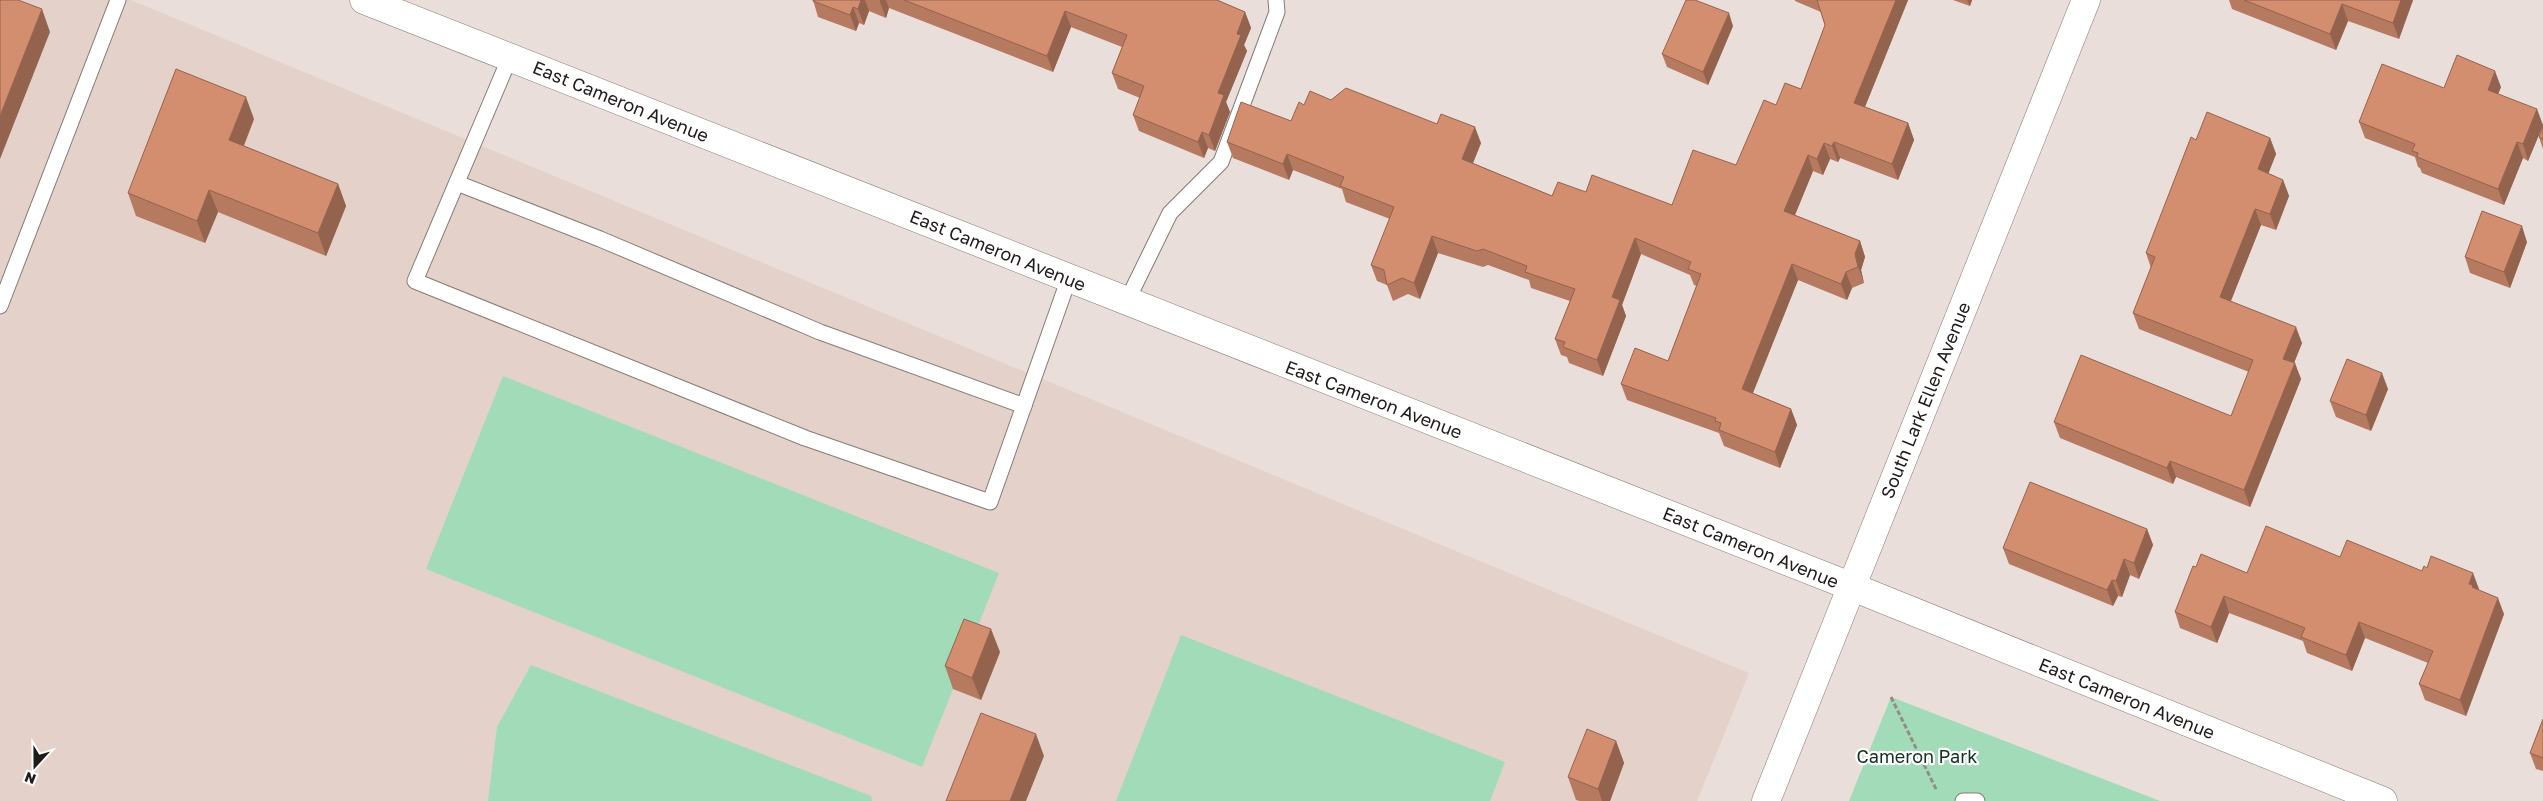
<svg xmlns="http://www.w3.org/2000/svg" width="2543" height="801" font-family="'Golos Text',sans-serif">
  <style>
    .built { fill: #e3d1ca }
    .green { fill: #a2dbb8 }
    .lines { fill: none; stroke-linecap: round; stroke-linejoin: round }
    .service-casing { stroke: #857c78; stroke-width: 17 }
    .tertiary-casing { stroke: #857c78; stroke-width: 29 }
    .secondary-casing { stroke: #857c78; stroke-width: 29 }
    .path { stroke: #958c89; stroke-width: 3; stroke-dasharray: 5 2.5; stroke-linecap: butt }
    .service { stroke: #fff; stroke-width: 15 }
    .tertiary { stroke: #fff; stroke-width: 28 }
    .secondary { stroke: #fff; stroke-width: 28 }
    .wall { fill: #b57a60 }
    .shaded-wall { fill: #94634e }
    .building { fill: #d38e70; stroke: #94634e }
    .labels { text-anchor: middle; dominant-baseline: central; stroke-width: 4.5; stroke-linejoin: round; paint-order: stroke }
    .street-label { font-size: 18px; fill: #1f1b19; stroke: #fff }
    .park-label { font-size: 18px; fill: #113120; stroke: #fff }
  </style>
  <rect width="100%" height="100%" fill="#e9deda"/>
  <polygon class="built" points="0,0 131,0 1749,673 1697,801 0,801"/>
  <g class="green">
    <polygon points="503,376 999,573 922,767 426,569"/>
    <polygon points="1181,635 1505,762 1490,801 1116,801"/>
    <polygon points="531,665 871,796 872,801 488,801 497,727"/>
    <polygon points="1891,697 2160,801 1849,801"/>
  </g>
  <g class="lines">
    <defs>
      <g id="service">
        <polyline points="510,57 415,281 805,438 990,502 1069,278"/>
        <polyline points="457,183 600,239 820,332 1024,406"/>
        <polyline points="1127,301 1170,213 1221,162 1277,12 1276,0"/>
        <polyline points="0,306 118,0"/>
        <polyline points="1963,801 1977,801"/>
      </g>
      <polyline id="tertiary" points="1766,801 2086,0"/>
      <polyline id="secondary" points="364,0 1850,586 2383,801"/>
    </defs>
    <use href="#service" class="service-casing"/>
    <use href="#tertiary" class="tertiary-casing"/>
    <use href="#secondary" class="secondary-casing"/>
    <polyline class="path" points="1891,697 1937,791"/>
    <use href="#service" class="service"/>
    <use href="#tertiary" class="tertiary"/>
    <use href="#secondary" class="secondary"/>
  </g>
  <g class="wall">
    <polygon points="813,0 1217,0 1245,12 1251,28 1244,45 1247,51 1226,102 1230,112 1215,151 1208,148 1204,158 1139,131 1133,115 1140,98 1118,89 1112,73 1122,47 1071,27 1053,72 889,8 886,18 869,11 864,25 859,23 856,31 818,17"/>
    <polygon points="1795,0 1908,0 1865,107 1908,123 1914,140 1898,180 1840,158 1838,162 1830,159 1823,175 1813,171 1795,215 1860,241 1865,257 1861,270 1864,283 1852,288 1847,300 1798,280 1753,393 1791,409 1797,425 1780,468 1724,446 1719,433 1627,400 1621,384 1668,361 1697,286 1694,285 1690,275 1641,254 1622,305 1626,316 1603,376 1569,363 1567,357 1561,355 1555,339 1570,301 1531,288 1529,280 1488,265 1483,267 1438,253 1420,299 1408,294 1393,301 1387,285 1377,281 1371,265 1390,219 1346,202 1342,189 1293,170 1289,180 1233,158 1227,142 1291,121 1304,105 1331,100 1481,143 1473,163 1552,196 1586,192 1672,205 1736,165 1776,105 1801,89 1825,25 1821,12 1795,1"/>
    <polygon points="1953,0 1972,0 1970,6"/>
    <polygon points="2229,0 2413,0 2399,39 2348,21 2336,50 2232,9"/>
    <polygon points="1733,26 1708,85 1667,67 1662,54"/>
    <polygon points="2501,87 2498,94 2543,125 2528,161 2523,158 2504,205 2422,173 2420,168 2418,167 2415,157 2365,138 2359,122"/>
    <polygon points="254,119 244,146 338,184 346,206 326,256 218,212 205,243 136,216 128,193"/>
    <polygon points="2543,126 2543,149 2539,137"/>
    <polygon points="2270,138 2276,154 2268,173 2283,180 2289,196 2276,230 2261,225 2231,301 2302,343 2294,363 2301,379 2250,507 2176,477 2173,484 2060,438 2054,422 2231,416 2249,372 2139,329 2133,313 2151,268 2146,253 2196,140"/>
    <polygon points="2527,242 2510,288 2470,273 2465,257"/>
    <polygon points="2388,389 2371,431 2336,417 2330,401"/>
    <polygon points="2147,529 2153,545 2139,579 2130,575 2122,597 2118,596 2113,606 2009,564 2003,548"/>
    <polygon points="2340,557 2422,571 2479,589 2479,590 2504,614 2466,716 2425,700 2419,684 2428,663 2365,638 2352,671 2307,653 2303,641 2229,613 2217,643 2180,628 2175,612 2196,567 2247,573"/>
    <polygon points="1000,652 981,700 953,689 945,666"/>
    <polygon points="2543,719 2543,771 2536,769 2530,753"/>
    <polygon points="1616,741 1624,763 1610,801 1580,801 1576,800 1568,777"/>
  </g>
  <g class="shaded-wall">
    <polygon points="861,0 865,0 869,11 864,25 858,9"/>
    <polygon points="880,0 886,0 889,8 886,18 880,2"/>
    <polygon points="1896,0 1908,0 1860,119 1854,103"/>
    <polygon points="1967,0 1972,0 1970,6"/>
    <polygon points="2401,0 2413,0 2399,39 2393,23"/>
    <polygon points="2342,4 2348,21 2336,50 2330,34"/>
    <polygon points="853,7 859,23 856,31 850,15"/>
    <polygon points="42,9 50,32 0,159 0,116"/>
    <polygon points="1065,11 1071,27 1053,72 1047,56"/>
    <polygon points="1245,12 1251,28 1244,45 1247,51 1226,102 1230,112 1215,151 1209,135 1218,93 1237,34"/>
    <polygon points="1729,13 1733,26 1708,85 1703,72"/>
    <polygon points="2495,71 2501,87 2493,106 2488,90"/>
    <polygon points="246,97 254,119 237,162 229,140"/>
    <polygon points="2537,109 2543,125 2528,161 2523,144"/>
    <polygon points="1908,123 1914,140 1898,180 1892,164"/>
    <polygon points="1475,127 1481,143 1468,175 1462,159"/>
    <polygon points="1202,132 1208,148 1204,158 1198,142"/>
    <polygon points="2270,138 2276,154 2264,185 2258,169"/>
    <polygon points="1834,142 1840,158 1838,162 1832,146"/>
    <polygon points="2517,142 2523,158 2504,205 2498,189"/>
    <polygon points="1824,143 1830,159 1823,175 1817,159"/>
    <polygon points="1287,154 1293,170 1289,180 1283,164"/>
    <polygon points="1808,155 1813,171 1790,227 1784,211"/>
    <polygon points="2283,180 2289,196 2276,230 2270,214"/>
    <polygon points="338,184 346,206 326,256 318,233"/>
    <polygon points="209,190 218,212 205,243 197,221"/>
    <polygon points="2255,209 2261,225 2226,313 2220,297"/>
    <polygon points="2522,226 2527,242 2510,288 2504,272"/>
    <polygon points="1432,236 1438,253 1420,299 1414,283"/>
    <polygon points="1635,238 1641,254 1622,305 1626,316 1603,376 1597,360 1612,297"/>
    <polygon points="1860,241 1865,257 1861,270 1864,283 1858,267 1855,254"/>
    <polygon points="1792,264 1798,280 1748,405 1742,389"/>
    <polygon points="1846,272 1852,288 1847,300 1841,284"/>
    <polygon points="2296,327 2302,343 2289,375 2283,359"/>
    <polygon points="2295,363 2301,379 2250,507 2244,490"/>
    <polygon points="2382,373 2388,389 2371,431 2366,415"/>
    <polygon points="1791,409 1797,425 1780,468 1775,452"/>
    <polygon points="2170,461 2176,477 2173,484 2167,468"/>
    <polygon points="2147,529 2153,545 2139,579 2134,563"/>
    <polygon points="2124,559 2130,575 2122,597 2116,581"/>
    <polygon points="2473,573 2479,589 2477,596 2469,584"/>
    <polygon points="2112,580 2118,596 2113,606 2107,590"/>
    <polygon points="2224,596 2229,613 2217,643 2211,627"/>
    <polygon points="2498,598 2504,614 2466,716 2460,700"/>
    <polygon points="2359,622 2365,638 2352,671 2346,655"/>
    <polygon points="991,629 1000,652 981,700 972,678"/>
    <polygon points="1036,734 1044,756 1026,801 1010,801"/>
    <polygon points="1616,741 1624,763 1610,801 1602,801 1598,789"/>
  </g>
  <g class="building">
    <polygon points="0,0 18,0 42,9 0,116"/>
    <polygon points="813,0 861,0 858,9 853,7 850,15 813,1"/>
    <polygon points="904,0 1217,0 1245,12 1237,34 1241,35 1218,93 1224,95 1209,135 1202,132 1198,142 1133,115 1144,86 1112,73 1127,35 1065,11 1047,56"/>
    <polygon points="1686,0 1695,0 1729,13 1703,72 1662,54"/>
    <polygon points="1817,0 1896,0 1854,103 1908,123 1892,164 1834,142 1832,146 1824,143 1817,159 1808,155 1784,211 1860,241 1855,254 1858,267 1846,272 1841,284 1792,264 1742,389 1791,409 1775,452 1719,430 1721,423 1715,421 1716,418 1621,384 1635,348 1668,361 1701,274 1688,269 1691,262 1635,238 1612,297 1620,300 1597,360 1563,347 1565,342 1555,339 1575,289 1525,272 1527,266 1483,249 1477,251 1432,236 1414,283 1402,278 1387,285 1384,270 1371,265 1394,207 1340,186 1344,177 1287,154 1283,164 1227,142 1241,102 1291,121 1299,102 1304,105 1310,91 1331,100 1346,88 1437,124 1441,114 1475,127 1462,159 1552,196 1558,182 1586,192 1592,175 1672,205 1693,150 1736,165 1764,100 1776,105 1785,83 1801,89 1825,25"/>
    <polygon points="2244,0 2401,0 2393,23 2342,4 2330,34"/>
    <polygon points="2457,55 2495,71 2488,90 2537,109 2523,144 2517,142 2498,189 2417,157 2418,153 2412,151 2415,144 2359,122 2382,64 2444,88"/>
    <polygon points="176,69 246,97 229,140 338,184 318,233 209,190 197,221 128,193"/>
    <polygon points="2207,112 2270,138 2258,169 2283,180 2270,214 2255,209 2220,297 2296,327 2283,359 2295,363 2244,490 2170,461 2167,468 2054,422 2081,355 2231,416 2253,360 2133,313 2155,257 2146,253 2191,137 2196,140"/>
    <polygon points="2543,126 2543,139 2539,137"/>
    <polygon points="2482,211 2522,226 2504,272 2465,257"/>
    <polygon points="2347,359 2382,373 2366,415 2330,401"/>
    <polygon points="2030,482 2147,529 2134,563 2124,559 2116,581 2112,580 2107,590 2003,548"/>
    <polygon points="2266,526 2340,557 2347,540 2422,571 2424,566 2427,568 2431,556 2473,573 2469,584 2473,585 2472,587 2498,598 2460,700 2419,684 2433,651 2359,622 2346,655 2301,637 2305,628 2224,596 2211,627 2175,612 2193,566 2196,567 2201,554 2247,573"/>
    <polygon points="964,619 991,629 972,678 945,666"/>
    <polygon points="981,713 1036,734 1010,801 946,801"/>
    <polygon points="2543,719 2543,758 2530,753"/>
    <polygon points="1587,729 1616,741 1598,789 1568,777"/>
  </g>
  <g class="labels">
    <g class="street-label">
      <text transform="translate(621 101) rotate(22)">East Cameron Avenue</text>
      <text transform="translate(998 250) rotate(22)">East Cameron Avenue</text>
      <text transform="translate(1374 399) rotate(21)">East Cameron Avenue</text>
      <text transform="translate(1925 400) rotate(-68)">South Lark Ellen Avenue</text>
      <text transform="translate(1751 547) rotate(22)">East Cameron Avenue</text>
      <text transform="translate(2127 698) rotate(22)">East Cameron Avenue</text>
    </g>
    <g class="park-label">
      <text x="1917" y="756">Cameron Park</text>
    </g>
  </g>
  <g transform="translate(35 766) rotate(201)" stroke="#ffffff" stroke-width="4" paint-order="stroke">
  <path d="M0-4L9 19L0 12L-9 19Z" fill="#1f1b19"/>
  <text y="-8" font-size="14" font-weight="bold" text-anchor="middle" fill="#1f1b19">N</text>
  </g>
</svg>
